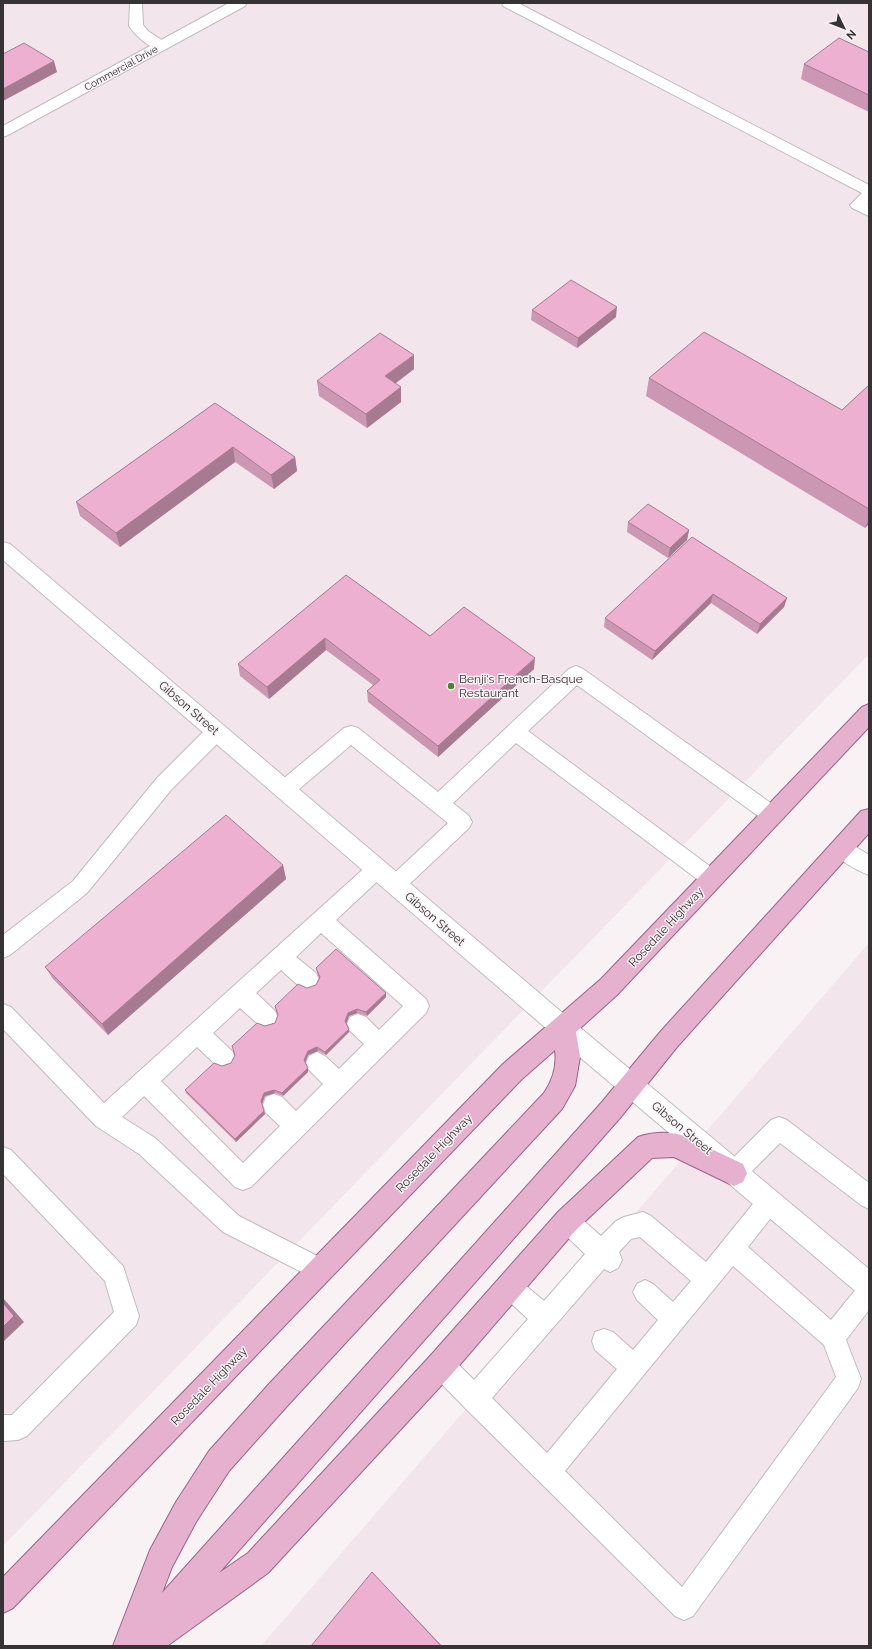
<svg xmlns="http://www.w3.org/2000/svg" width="872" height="1649" font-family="Raleway,sans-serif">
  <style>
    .built { fill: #f3e5ec }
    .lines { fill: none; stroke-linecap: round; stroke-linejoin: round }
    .lane-casing { stroke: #c1bbbe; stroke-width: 2 }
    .street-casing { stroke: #c1bbbe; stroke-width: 2 }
    .primary-casing { stroke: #9d6383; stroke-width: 2 }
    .lane { fill: #fff; fill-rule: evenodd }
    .street { fill: #fff; fill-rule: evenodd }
    .primary { fill: #e6b1ce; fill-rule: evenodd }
    .wall { fill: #cc97b3 }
    .shaded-wall { fill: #a67b92 }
    .building { fill: #edb0d0; stroke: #a67b92 }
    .poi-dot { fill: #478627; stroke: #f8f2f5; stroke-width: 1.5 }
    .labels { text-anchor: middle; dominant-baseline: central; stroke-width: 3; stroke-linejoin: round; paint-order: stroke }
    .far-street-label { font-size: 10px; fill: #363334; stroke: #f8f2f5 }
    .poi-label { font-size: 12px; fill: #363334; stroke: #f8f2f5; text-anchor: start }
    .street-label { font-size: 12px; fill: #363334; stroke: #f8f2f5 }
  </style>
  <rect width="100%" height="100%" fill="#f8f2f5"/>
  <g class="built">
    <polygon points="3,3 869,3 869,654 3,1546"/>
    <polygon points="869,943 869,1646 261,1646"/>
  </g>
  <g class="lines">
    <defs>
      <g id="lane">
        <path d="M130,3h12l1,22 5,6 18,12 2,3 -2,3c-14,3 -30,-13 -37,-23z"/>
        <polygon points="502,3 518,3 869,185 869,203 867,204 869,205 869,216 852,208 850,205 862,193 503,6"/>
        <polygon points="576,666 583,669 779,809 782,815 779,821 772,824 765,821 577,685 528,731 719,873 722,879 719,885 712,888 705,885 516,743 453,803 469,816 472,822 469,828 402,891 395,894 388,891 385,885 388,879 448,823 351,745 291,796 284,798 277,796 274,790 277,784 344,728 351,726 358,728 438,792 569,669"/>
        <polygon points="216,724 223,726 226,732 223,738 171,790 87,893 10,955 3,958 3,935 73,881 157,778 209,726"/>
        <path d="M841,839l7,3 21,13v20c-13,-5 -32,-15 -38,-27l3,-6z"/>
        <path d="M377,860l7,3 3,6 -3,6 -48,45 90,79 3,7 -3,7 -175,174 -8,3 -8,-3 -91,-91 -22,21 33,21 84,78 90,46 4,8 -4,8 -8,4 -98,-50 -84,-78 -43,-28 -93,-97v-25l8,3 93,96 266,-240zM321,933l82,73 -24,24 -13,-13 -8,-3 -8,3 -3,7 3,7 14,13 -25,25 -14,-13 -8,-4 -8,4 -3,7 3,7 14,14 -27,27 -14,-14 -8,-3 -8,3 -3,8 3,8 14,13 -37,37 -82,-82 36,-34 19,18 8,3 8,-3 3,-7 -3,-7 -19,-18 27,-25 19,17 8,3 8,-3 3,-7 -3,-7 -19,-18 25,-23 19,17 8,3 8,-3 3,-7 -3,-7 -20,-16z"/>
        <polygon points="779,1117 787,1120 869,1183 869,1209 861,1205 780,1143 742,1181 734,1184 726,1181 723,1173 726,1165 771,1120"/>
        <polygon points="3,1147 11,1150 123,1266 139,1316 136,1325 27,1436 18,1440 3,1441 3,1415 12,1415 114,1312 105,1281 3,1174"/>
        <path d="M769,1190l8,4 4,8 -4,8 -29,37 83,73 30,-37 8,-4v31l-23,30 15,39 -3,9 -165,228 -9,4 -9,-4 -210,-208 -33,-34 -3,-9 3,-9 9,-3 9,3 24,24 54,-61 -26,-24 -4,-8 4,-8 8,-4 8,4 26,22 41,-47 -26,-25 -4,-8 4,-8 8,-4 8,4 26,23 15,-15 8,-4 19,-5 8,4 55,46 55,-68zM640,1237l51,44 -18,21 -20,-18 -8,-4 -8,4 -4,8 4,8 21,20 -25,30 -20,-18 -9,-3 -9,3 -3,9 3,9 22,19 -70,84 -55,-55 112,-129 6,3 8,-4 4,-8 -3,-8 12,-13zM733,1266l91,79 12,32 -154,210 -117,-116z"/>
      </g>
      <g id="street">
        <polygon points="229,3 247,3 245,6 8,135 3,137 3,126"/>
        <polygon points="3,542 10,544 571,1020 869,1269 869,1299 860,1295 555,1036 3,560"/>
      </g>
      <path id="primary" d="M869,704v23l-252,268 -41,37 4,25 -5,29 -13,23 -273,295 -60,67 -33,51 -24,45 -10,26 440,-491 59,-71 200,-220 8,-2v24l-192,214 -57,71 -401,455 29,-20 183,-198 127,-143 80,-75c14,-5 32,-6 46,-1l59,28 4,9 -4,9 -9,4 -60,-29 -22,1 -76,72 -125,145 -183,198 -101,73h-54l37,-96 26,-48 33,-51 60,-67 275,-291c9,-13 13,-28 11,-43l-34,30 -508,528 -10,5v-36l500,-513 98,-85 261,-272z"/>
    </defs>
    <use href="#lane" class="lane-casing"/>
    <use href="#street" class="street-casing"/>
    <use href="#primary" class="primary-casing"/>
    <use href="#lane" class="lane"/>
    <use href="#street" class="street"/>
    <use href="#primary" class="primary"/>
  </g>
  <g class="wall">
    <polygon points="869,52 869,112 801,79 804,64"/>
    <polygon points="532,310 616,317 577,348 531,320"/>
    <polygon points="414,369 395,384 401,387 401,402 367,428 319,396 317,381"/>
    <polygon points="649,378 842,410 869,385 869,524 865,528 646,396"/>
    <polygon points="215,403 295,457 297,471 274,489 235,462 120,547 80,516 76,502"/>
    <polygon points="628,522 689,530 687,540 668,558 627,532"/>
    <polygon points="692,537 787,598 784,607 757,634 711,603 652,660 604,627 605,618"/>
    <polygon points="346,575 430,636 534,669 438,757 368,702 367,691 373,685 326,650 269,699 240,676 238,664"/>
    <polygon points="283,865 286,879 108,1035 53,979 45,967"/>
    <polygon points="316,968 386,993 386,997 367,1016 357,1013 349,1016 346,1023 349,1032 326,1055 318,1051 308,1055 305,1063 308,1072 283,1096 275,1093 265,1096 262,1104 265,1114 236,1142 186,1093 185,1090 222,1066 231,1063 265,1026 275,1023 278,1016 275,1006 316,985 319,978 317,972"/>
  </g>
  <g class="shaded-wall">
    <polygon points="54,61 57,72 3,101 3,89"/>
    <polygon points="617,307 616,317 577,348 578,338"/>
    <polygon points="414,355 414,369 385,391 385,376"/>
    <polygon points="401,387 401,402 367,428 366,414"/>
    <polygon points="233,447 235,462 120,547 116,533"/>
    <polygon points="295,457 297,471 274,489 271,475"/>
    <polygon points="869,519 869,524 865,528"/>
    <polygon points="689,530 687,540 668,558 670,548"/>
    <polygon points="713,594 711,603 652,660 655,651"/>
    <polygon points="787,598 784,607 757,634 760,624"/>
    <polygon points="325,638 326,650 269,699 267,687"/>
    <polygon points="535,658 534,669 438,757 438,746"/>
    <polygon points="283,865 286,879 108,1035 102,1024"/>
    <polygon points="386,993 386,997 367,1016 366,1012"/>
    <polygon points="357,1009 357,1013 349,1016 346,1025 345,1021 348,1013"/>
    <polygon points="349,1029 349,1032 326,1055 325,1052"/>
    <polygon points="317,1047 318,1051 308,1055 305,1064 304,1060 308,1051"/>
    <polygon points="308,1068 308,1072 283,1096 282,1093"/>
    <polygon points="274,1090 275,1093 265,1096 262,1104 261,1101 264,1093"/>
    <polygon points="264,1111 265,1114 236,1142 235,1139"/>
    <polygon points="3,1298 24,1322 3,1342"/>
    <polygon points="372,1572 373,1573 442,1646 441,1646"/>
  </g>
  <g class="building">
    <polygon points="839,38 869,52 869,95 804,64"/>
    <polygon points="24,43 54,61 3,89 3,54"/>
    <polygon points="571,280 617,307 578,338 532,310"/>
    <polygon points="704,332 842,410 869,385 869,509 649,378"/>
    <polygon points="380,333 414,355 385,376 401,387 366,414 317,381"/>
    <polygon points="215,403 295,457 271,475 233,447 116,533 76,502"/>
    <polygon points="648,504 689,530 670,548 628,522"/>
    <polygon points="692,537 787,598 760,624 713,594 655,651 605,618"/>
    <polygon points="346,575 430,636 464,607 535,658 438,746 367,691 380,680 325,638 267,687 238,664"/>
    <polygon points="226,815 283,865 102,1024 45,967"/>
    <polygon points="336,949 386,993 366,1012 357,1009 348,1013 345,1021 349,1029 325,1052 317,1047 308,1051 304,1060 308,1068 282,1093 274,1090 264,1093 261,1101 264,1111 235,1139 185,1090 214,1063 222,1066 231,1063 235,1055 232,1046 257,1023 265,1026 275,1023 278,1015 275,1006 298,984 307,988 316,985 320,977 316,968"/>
    <polygon points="3,1303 14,1316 3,1327"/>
    <polygon points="372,1572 441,1646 311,1646"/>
  </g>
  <circle class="poi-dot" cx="451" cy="686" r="4"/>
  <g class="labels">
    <g class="far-street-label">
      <text transform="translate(121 68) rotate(-29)">Commercial Drive</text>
    </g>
    <g class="poi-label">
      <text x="459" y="679">Benji's French-Basque<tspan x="459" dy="14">Restaurant</tspan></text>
    </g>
    <g class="street-label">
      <text transform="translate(189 708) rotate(41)">Gibson Street</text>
      <text transform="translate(435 919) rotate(41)">Gibson Street</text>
      <text transform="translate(666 927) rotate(-47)">Rosedale Highway</text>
      <text transform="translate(682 1128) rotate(40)">Gibson Street</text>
      <text transform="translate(434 1153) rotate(-46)">Rosedale Highway</text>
      <text transform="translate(209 1386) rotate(-46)">Rosedale Highway</text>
    </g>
  </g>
  <rect width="872" height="1649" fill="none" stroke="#363334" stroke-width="8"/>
  <g transform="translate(844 28) rotate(133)" stroke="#f8f2f5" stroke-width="3" paint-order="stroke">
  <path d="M0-3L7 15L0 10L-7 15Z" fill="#363334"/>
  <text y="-6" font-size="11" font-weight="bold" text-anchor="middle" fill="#363334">N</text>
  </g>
</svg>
